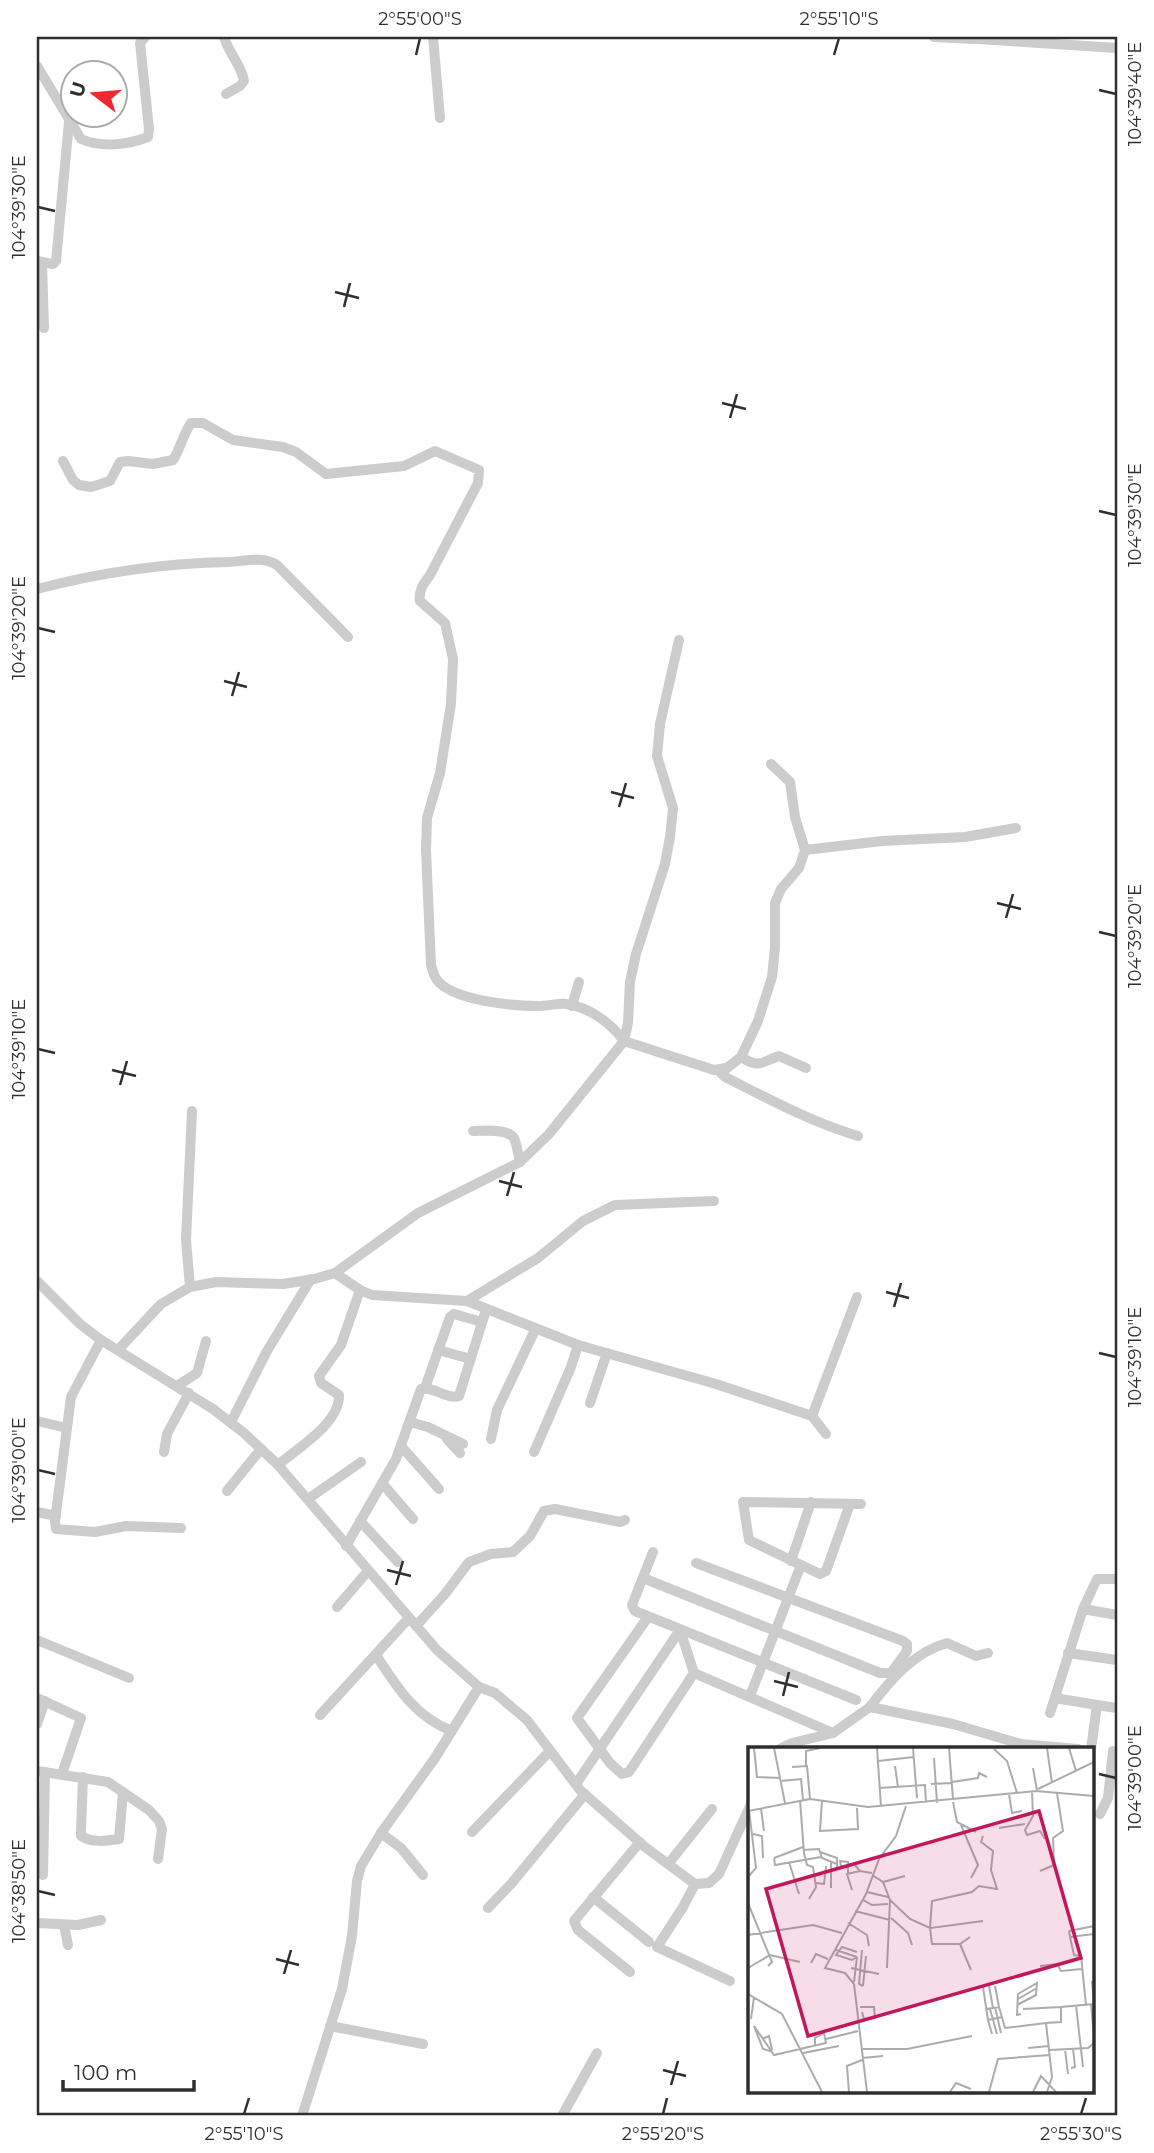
<svg xmlns="http://www.w3.org/2000/svg" width="1154" height="2153" font-family="Montserrat,sans-serif">
  <style>
    .lines { fill: none; stroke-linecap: round; stroke-linejoin: round }
    .minor { stroke: #ccc; stroke-width: 10 }
    .ticks { fill: none; stroke: #2f2f2f; stroke-width: 2.5 }
    .inset-road { fill: none; stroke: #acacac; stroke-width: 2 }
    .view { fill: #c2185b; fill-opacity: 0.15; stroke: #c2185b; stroke-width: 3.5 }
    .inset-edge { fill: none; stroke: #2f2f2f; stroke-width: 3.5 }
    .neatline { fill: none; stroke: #2f2f2f; stroke-width: 2.5 }
    .ticks-label { font-size: 18px; text-anchor: middle; fill: #2f2f2f }
  </style>
  <rect width="100%" height="100%" fill="#fff"/>
  <g class="lines">
    <g class="minor">
      <path d="M224,37c4,15 18,29 20,44l-4,5 -14,8"/>
      <polyline points="433,37 440,118"/>
      <polyline points="934,37 974,39 979,37"/>
      <polyline points="978,39 1117,48"/>
      <path d="M37,66l44,73c21,9 46,6 67,-2l1,-8 -9,-86 5,-6"/>
      <polyline points="37,261 53,264 56,261 69,122"/>
      <polyline points="42,263 44,328"/>
      <path d="M63,461l10,19 6,5 12,2 19,-6 10,-19 8,-1 25,3 20,-4c8,-12 10,-26 18,-37h12l30,17 50,7 13,5 30,22 78,-8 31,-15 44,19 -1,13 -48,92c-6,8 -12,16 -10,26l25,22 8,36 -2,45 -11,69 -13,45 -1,32 5,115c1,4 3,11 6,15 16,21 77,26 102,26 9,0 19,-3 27,-2 23,3 45,19 58,37l-75,93 -29,28 -102,51 -83,60 -21,6 -31,5 -67,-2 -26,5 -29,17 -43,46"/>
      <path d="M37,589c65,-17 124,-26 192,-27 17,-1 33,-6 48,3l71,72"/>
      <polyline points="679,640 660,724 657,756 673,808 670,837 665,864 636,954 630,982 628,1023 624,1041 714,1070 727,1068 741,1057 758,1021 772,977 775,948 775,903 781,889 799,868 805,850 795,817 790,782 771,764"/>
      <polyline points="805,850 882,841 965,837 1016,828"/>
      <polyline points="572,1006 579,982"/>
      <path d="M741,1057c19,12 20,5 38,-1l27,12"/>
      <path d="M718,1070l7,7c44,22 86,45 133,59"/>
      <path d="M473,1131c11,0 34,-3 41,7 3,6 4,17 6,24"/>
      <polyline points="335,1273 360,1290 372,1295 467,1301 578,1345 716,1384 812,1416 826,1434"/>
      <polyline points="37,1281 80,1324 101,1340 213,1409 244,1433 278,1465 437,1650 479,1687 495,1693 527,1720 580,1790 645,1847 695,1884 709,1883 719,1874 750,1806"/>
      <polyline points="190,1287 186,1240 192,1111"/>
      <polyline points="467,1301 538,1258 583,1221 615,1205 714,1201"/>
      <polyline points="438,1350 471,1359"/>
      <polyline points="177,1386 197,1373 206,1341"/>
      <polyline points="425,1388 450,1317 454,1314 482,1322"/>
      <polyline points="590,1403 607,1353"/>
      <polyline points="812,1416 857,1297"/>
      <polyline points="37,1421 67,1428 71,1397 101,1340"/>
      <polyline points="231,1422 267,1351 311,1279"/>
      <polyline points="410,1422 428,1427 463,1444"/>
      <polyline points="67,1428 55,1521 56,1529 95,1532 126,1526 181,1528"/>
      <polyline points="447,1439 460,1453"/>
      <polyline points="491,1439 497,1410 535,1330"/>
      <polyline points="401,1446 439,1489"/>
      <polyline points="164,1452 167,1434 189,1393"/>
      <polyline points="534,1452 571,1367 578,1345"/>
      <path d="M278,1465c20,-17 62,-42 61,-70l-18,-12 -2,-7 22,-31 19,-55"/>
      <polyline points="382,1483 413,1519"/>
      <polyline points="227,1491 261,1449"/>
      <polyline points="308,1499 361,1462"/>
      <polyline points="37,1512 56,1516"/>
      <polyline points="360,1521 398,1562"/>
      <path d="M346,1546l50,-87 25,-70c14,-3 25,11 38,7l27,-86"/>
      <polyline points="653,1552 632,1605 635,1611 856,1700"/>
      <polyline points="791,1561 811,1502"/>
      <polyline points="801,1565 749,1540 743,1502 861,1504"/>
      <polyline points="643,1578 880,1673 891,1673 907,1651 907,1644 903,1641 696,1563"/>
      <polyline points="337,1607 368,1571"/>
      <polyline points="1083,1609 1097,1579 1117,1579"/>
      <polyline points="648,1617 577,1718 610,1763 622,1774 629,1772 694,1673 680,1630"/>
      <polyline points="416,1626 445,1594 469,1562 491,1554 513,1552 530,1536 544,1511 555,1509 620,1522 625,1520"/>
      <polyline points="37,1640 129,1678"/>
      <polyline points="1068,1653 1117,1660"/>
      <path d="M376,1655c21,32 39,62 76,76"/>
      <polyline points="694,1673 833,1733"/>
      <polyline points="750,1696 801,1565 820,1574 826,1571 850,1504"/>
      <polyline points="37,1698 81,1718 62,1774"/>
      <polyline points="1055,1698 1097,1705 1091,1749"/>
      <polyline points="1097,1705 1117,1708"/>
      <path d="M870,1707c20,-27 44,-55 77,-64l29,13 12,-3"/>
      <polyline points="1050,1713 1083,1609 1117,1615"/>
      <polyline points="320,1715 409,1618"/>
      <polyline points="37,1724 45,1701"/>
      <polyline points="780,1749 792,1743 833,1733 870,1707 953,1724 1021,1744 1078,1749"/>
      <polyline points="37,1771 108,1782 149,1810 159,1821 162,1829 158,1859"/>
      <path d="M83,1777l-2,53v6c11,7 25,5 38,3l4,-47"/>
      <polyline points="576,1784 680,1630"/>
      <polyline points="1100,1814 1108,1798 1113,1751"/>
      <polyline points="472,1832 550,1751"/>
      <polyline points="381,1833 401,1848 423,1875"/>
      <polyline points="669,1863 712,1809"/>
      <polyline points="43,1875 45,1772"/>
      <polyline points="695,1884 683,1907 657,1947 730,1981"/>
      <polyline points="593,1897 649,1942"/>
      <polyline points="488,1908 511,1884 585,1794"/>
      <polyline points="37,1923 78,1925 101,1920"/>
      <polyline points="64,1925 68,1945"/>
      <polyline points="630,1972 578,1930 574,1921 640,1842"/>
      <polyline points="330,2026 423,2044"/>
      <polyline points="302,2116 342,1989 352,1936 357,1881 361,1866 381,1833 435,1758 479,1687"/>
      <polyline points="562,2116 597,2053"/>
    </g>
  </g>
  <path class="ticks" d="M416,55l4,-17M834,55l5,-17M1099,90l17,4M38,207l17,4M335,292l24,6M344,307l6,-24M722,403l24,6M730,418l7,-24M1099,511l17,4M38,628l17,4M224,681l23,6M232,696l7,-24M611,792l23,6M619,807l7,-24M997,903l24,6M1006,918l7,-24M1099,932l17,4M38,1049l17,4M112,1070l24,6M120,1085l7,-24M499,1181l23,6M507,1196l7,-24M886,1292l23,6M894,1307l7,-24M1099,1353l17,4M38,1470l17,4M387,1570l24,6M396,1585l7,-24M774,1681l24,6M783,1696l6,-24M1099,1774l17,4M38,1891l17,4M276,1959l23,6M284,1974l7,-24M663,2070l23,6M671,2085l7,-24M244,2114l5,-16M663,2114l4,-16M1081,2114l5,-16"/>
  <g transform="translate(748 1747)">
    <rect width="346" height="346" fill="#fff"/>
    <path class="inset-road" d="M6,1l3,29 24,1M26,1l11,55M129,1l4,59M165,1l4,50M201,1l4,51M299,1l5,35M321,1l7,23M246,2l13,12 10,32M186,11l3,45M130,14l36,-4M58,19v-15l14,-3M147,19l3,21M44,20l15,-1 3,33M285,21l4,22M33,34l20,-2 2,21M204,35l26,-4 1,-5 8,4M183,37l21,-1M131,41l46,-3 1,18M290,42l56,-27M284,45l1,24 -8,14 2,5 13,-4 5,8M261,47l3,19 10,-2M52,53l4,53 3,12 6,2 3,20 -7,12M74,53l-2,31 38,-2 -1,-21M205,55l4,20 19,10M13,61l3,23M0,64l62,-12 58,8 168,-16 58,5M213,78l17,40 -7,13M251,81l26,-4M5,87l9,2 1,22M55,103l16,-1 3,9 15,6M72,105l17,6v11M26,111l1,7 46,-8M26,111l29,-11M41,115l10,32M106,117l6,7 12,2M100,121l-7,-2 -1,-5 8,1v11M292,124l14,-6 -1,-27 10,-7 -6,-38M124,128l11,7 7,18 20,19 20,9 2,-27 40,-9 7,-6 18,3 -6,-19 2,-19 -12,-9 2,-6M0,130l8,-9 -7,-58M135,135l22,-6M68,136l8,1 2,-18M83,141v-26M104,143l-5,-16 13,-3M119,145l21,5M115,153l9,5 16,-1M0,156l24,59 -4,4M107,164l35,9M143,171l17,15 4,12M100,176l19,12 2,11M321,184l1,6 24,-3M321,184l25,-5M0,188l65,-10 29,8M222,190l-10,7h-28l-2,-16 53,-7M322,190l4,18 7,1 5,49M212,197l11,26M88,203l21,7M114,203l-3,34 4,2M109,210l-5,3 -16,-5 6,-8 15,5M63,216l5,-9 12,5M292,219l17,-2 4,7 21,-2M0,221l22,-13 30,7M103,221l28,6M139,221l3,-68M344,234l2,23M106,235l3,-25M115,239l3,-30M241,239l4,22M247,239l4,21M235,240l5,33M0,247l34,20 40,78M270,252l19,-11M343,257l3,32M269,258l19,-10 1,-12 -19,11 -1,21 4,-1M328,258l7,62M112,260h14l1,11 -11,1 -2,-7M247,260l6,26M238,262l13,-2 6,21 41,-5M242,262l7,25M275,262l38,-2M3,272l3,-22M244,287l-4,-14 14,-3M14,292l7,-3 3,14M78,292l32,-8M280,301l21,-2M113,302h46l65,-13M317,302l3,25M302,303l38,-2 6,-5M22,304l-7,-2 -9,-23 20,29 52,-12 -2,-10 -9,5v7M55,306l36,-7M114,311l21,-2M323,321l4,-1 -2,-19M101,345l-2,-26 15,-6M119,345l-13,-108 -9,-11 -20,-5 41,-74 13,-35 17,-23 10,-30M202,345l6,-9 15,6M241,345l9,-33 52,-4M285,345l8,-16 15,16M299,345l5,-15 -6,-54 15,-1v-15l33,-3"/>
    <path class="view" d="M291,64l42,147 -273,78 -42,-147z"/>
    <rect width="346" height="346" class="inset-edge"/>
  </g>
  <rect width="1154" height="2153" fill="none" stroke="#ffffff" stroke-width="77"/>
  <g transform="translate(94 94) rotate(286)"><circle r="33" fill="#ffffff" stroke="#acacac" stroke-width="2"/>
  <path d="M0-5L12 26L0 18L-12 26Z" fill="#ee2930"/>
  <text y="-10" font-size="19" font-weight="bold" text-anchor="middle" fill="#2f2f2f">U</text>
  </g>
  <path d="M63 2080v10h131v-10" fill="none" stroke="#2f2f2f" stroke-width="3.5"/>
  <text x="74" y="2080" font-size="21" fill="#2f2f2f" stroke="#ffffff" stroke-width="5" paint-order="stroke">100 m</text>
  <rect x="38" y="38" width="1078" height="2076" class="neatline"/>
  <g class="ticks-label">
    <text x="420" y="25">2°55'00"S</text>
    <text x="839" y="25">2°55'10"S</text>
    <text transform="translate(1135 94) rotate(-90)" y="6">104°39'40"E</text>
    <text transform="translate(19 207) rotate(-90)" y="6">104°39'30"E</text>
    <text transform="translate(1135 515) rotate(-90)" y="6">104°39'30"E</text>
    <text transform="translate(19 628) rotate(-90)" y="6">104°39'20"E</text>
    <text transform="translate(1135 936) rotate(-90)" y="6">104°39'20"E</text>
    <text transform="translate(19 1049) rotate(-90)" y="6">104°39'10"E</text>
    <text transform="translate(1135 1357) rotate(-90)" y="6">104°39'10"E</text>
    <text transform="translate(19 1470) rotate(-90)" y="6">104°39'00"E</text>
    <text transform="translate(1135 1778) rotate(-90)" y="6">104°39'00"E</text>
    <text transform="translate(19 1891) rotate(-90)" y="6">104°38'50"E</text>
    <text x="244" y="2140">2°55'10"S</text>
    <text x="663" y="2140">2°55'20"S</text>
    <text x="1081" y="2140">2°55'30"S</text>
  </g>
</svg>
